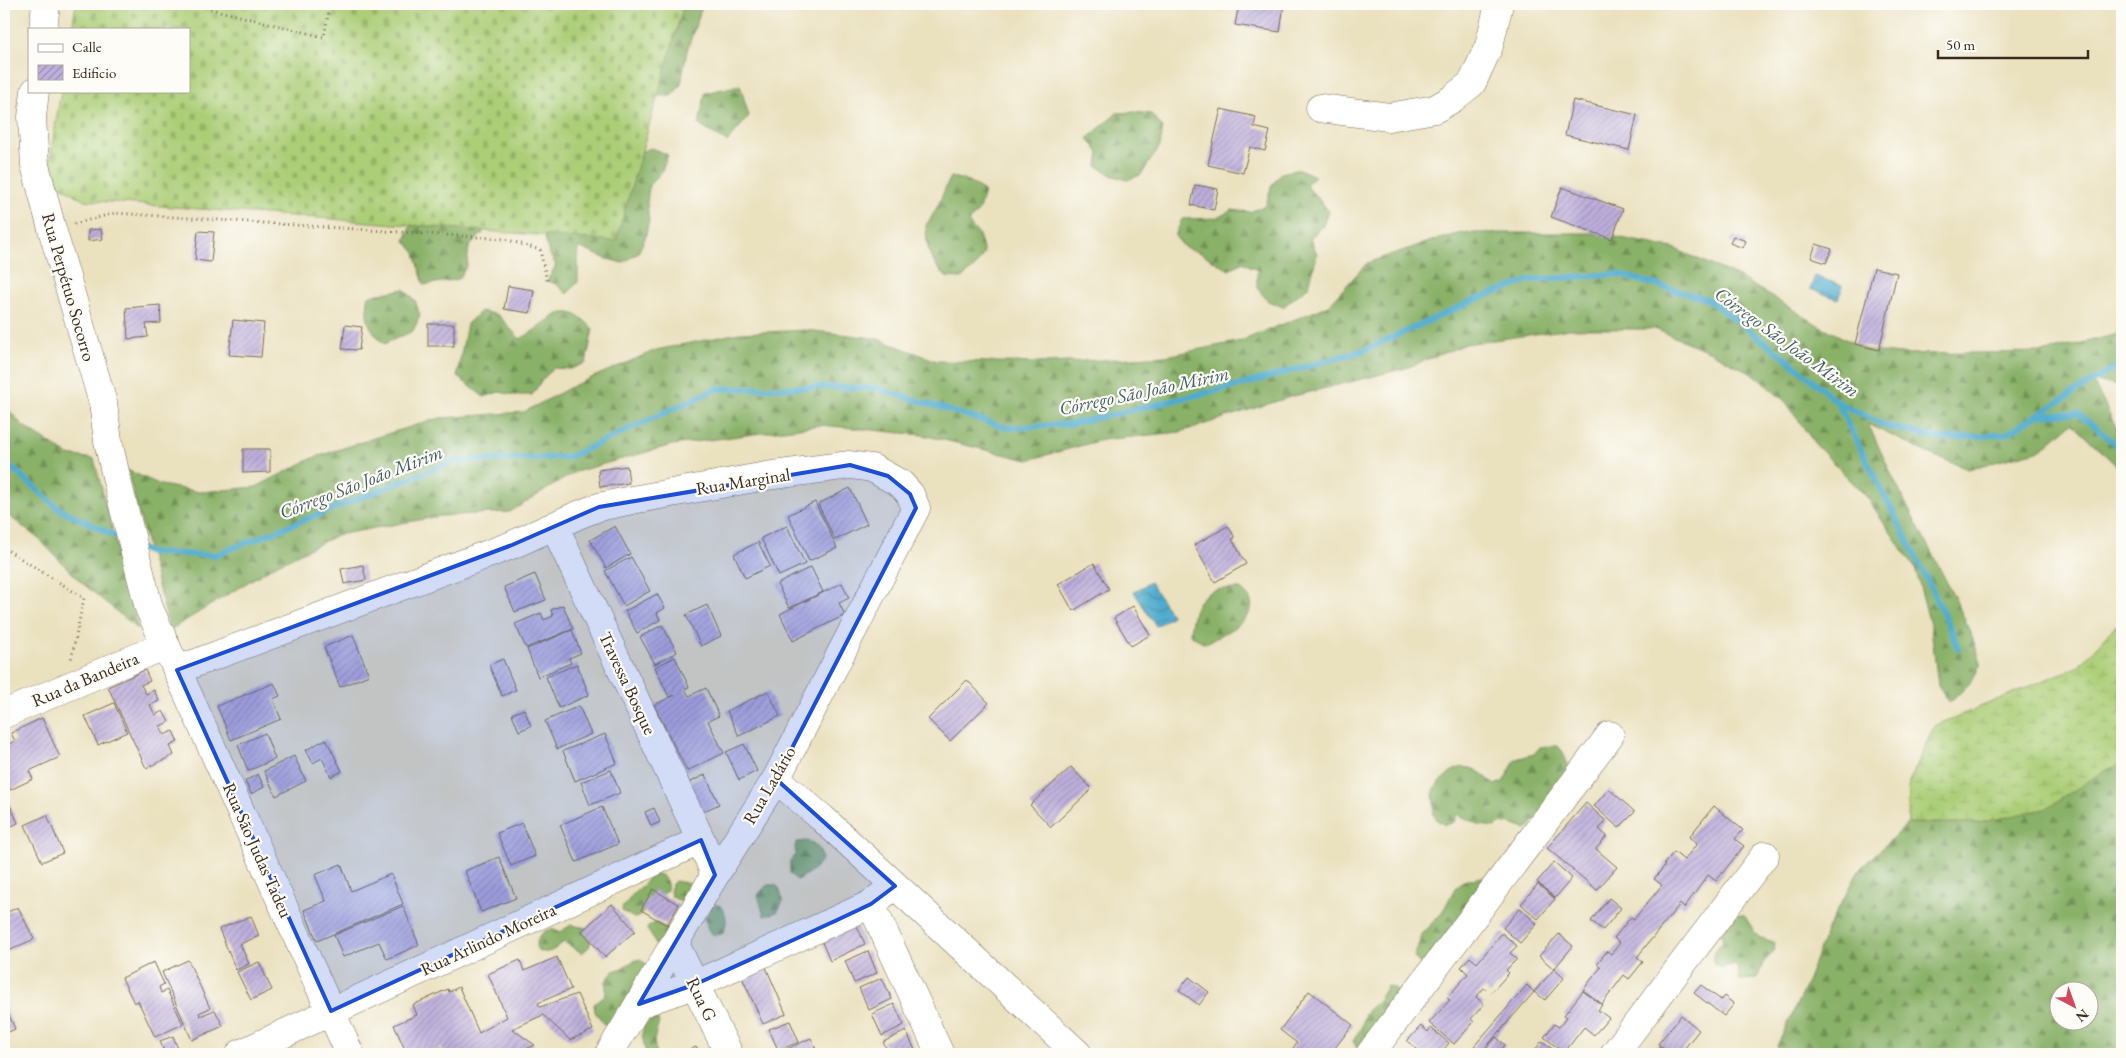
<svg xmlns="http://www.w3.org/2000/svg" width="2126" height="1058" font-family="'EB Garamond',serif">
  <style>
    .forest { fill: url(#forest-firs); stroke: #626e43; fill-rule: evenodd }
    .wetland { fill: url(#wetland-marsh); stroke: #747c4a }
    .cemetery { fill: url(#cemetery-stones); stroke: #747c4a }
    .water { fill: url(#water-waves); stroke: #466b76 }
    .lines { fill: none; stroke-linecap: round; stroke-linejoin: round }
    .stream { stroke: #50acce; stroke-width: 6 }
    .building { fill: url(#building-hatch) }
    .minor-casing { stroke: #786a56; stroke-width: 29 }
    .path { stroke: #786a56; stroke-width: 3; stroke-dasharray: 1 4; stroke-linecap: butt }
    .minor { stroke: #fff; stroke-width: 28 }
    .marked { fill: #1d4ed8; fill-opacity: 0.2; stroke: #1d4ed8; stroke-width: 4; stroke-linejoin: round }
    .labels { text-anchor: middle; dominant-baseline: central; stroke-width: 4.5; stroke-linejoin: round; paint-order: stroke }
    .street-label { font-size: 18px; fill: #3b2a1e; stroke: #fdfcf7 }
    .water-label { font-size: 19px; font-style: italic; fill: #435e64; stroke: #fdfcf7 }
  </style>
  <defs>
    <pattern id="forest-firs" width="22" height="20" patternUnits="userSpaceOnUse" patternTransform="scale(1.25)"><rect width="22" height="20" fill="#89b168"/><path d="M5 1l3.5 6h-7zM16 11l3.5 6h-7z" fill="#719055"/></pattern>
    <pattern id="wetland-marsh" width="20" height="14" patternUnits="userSpaceOnUse" patternTransform="scale(1.25)"><rect width="20" height="14" fill="#acce77"/><path d="M1 5h8M5 5V1M11 12h8M15 12V8" fill="none" stroke="#95b166"/></pattern>
    <pattern id="cemetery-stones" width="16" height="16" patternUnits="userSpaceOnUse" patternTransform="scale(1.25)"><rect width="16" height="16" fill="#acce77"/><path d="M2 7V4a2 2 0 0 1 4 0v3zM10 15v-3a2 2 0 0 1 4 0v3z" fill="#95b166"/></pattern>
    <pattern id="water-waves" width="16" height="10" patternUnits="userSpaceOnUse" patternTransform="scale(1.25)"><rect width="16" height="10" fill="#50acce"/><path d="M0 5q4-4 8 0t8 0" fill="none" stroke="#448ca7"/></pattern>
    <pattern id="building-hatch" width="6" height="6" patternUnits="userSpaceOnUse" patternTransform="scale(1.25)"><rect width="6" height="6" fill="#bdafdc"/><path d="M-1 1l2-2M0 6l6-6M5 7l2-2" fill="none" stroke="#9b8fb2"/></pattern>
  </defs>
  <rect width="100%" height="100%" fill="#fdfcf7"/>
  <filter id="ink" filterUnits="userSpaceOnUse"><feTurbulence type="fractalNoise" baseFrequency=".02" numOctaves="2"/><feDisplacementMap in="SourceGraphic" scale="10" xChannelSelector="R" yChannelSelector="G"/><feConvolveMatrix kernelMatrix="1 2 1 2 8 2 1 2 1" color-interpolation-filters="sRGB"/></filter>
  <filter id="wash" filterUnits="userSpaceOnUse"><feTurbulence type="fractalNoise" baseFrequency=".0096" numOctaves="4" result="noise"/><feDisplacementMap in="SourceGraphic" scale="20" xChannelSelector="R" yChannelSelector="G"/><feGaussianBlur stdDeviation="1.12" result="paint"/><feColorMatrix in="noise" values="0 0 0 0 0 0 0 0 0 0 0 0 0 0 0 0 0 1.4 0 .05"/><feComposite in="paint" operator="in"/></filter>
  <g filter="url(#wash)">
    <rect width="100%" height="100%" fill="#eae1bf"/>
    <g class="forest">
      <polygon points="675,4 703,4 687,50 681,84 672,96 652,96"/>
      <polygon points="740,85 749,116 727,142 699,125 705,93"/>
      <polygon points="1134,112 1151,114 1163,128 1160,146 1141,175 1127,180 1111,175 1097,166 1099,153 1088,138 1117,113"/>
      <polygon points="651,148 668,155 661,173 649,185 647,203 649,221 645,238 638,253 623,263 607,259 578,247 578,282 567,294 556,284 547,281 556,265 548,251 544,234 635,154"/>
      <polygon points="1299,169 1315,176 1306,185 1328,210 1323,226 1310,238 1317,254 1309,286 1283,307 1268,301 1257,288 1257,270 1243,262 1229,270 1201,253 1185,248 1175,236 1182,219 1217,218 1232,210 1250,212 1266,205 1271,187 1281,173"/>
      <path d="M951,177l18,4 15,10 -5,19 -11,12 11,13 5,18 -9,14 -13,11 -16,-1c-18,-20 -19,-26 -20,-52 13,-17 15,-30 25,-48z"/>
      <polygon points="489,218 482,234 469,247 467,265 459,279 424,285 415,253 405,241 413,219"/>
      <path d="M1462,233h133l78,15 66,29 76,46 53,28 34,3 143,-2 77,-19v54l-30,-7 26,51 4,4v36l-50,-48 -31,27 -73,19 -43,-17 -57,-28c12,25 23,51 36,76 27,54 58,104 77,162l-8,18 -23,23 -12,-18 -7,-57 -16,-60 -49,-72 -51,-52 -29,-42 -32,-27 -43,-23 -56,-23h-85l-104,15 -60,24 -116,29 -110,35 -78,8 -74,20 -105,-25 -102,-10 -149,20 -97,27 -65,40 -69,4 -104,19 -63,31 -104,64 -43,-160 34,15 39,7 56,-5 57,-29 64,-21 63,-19 84,-6 51,-27 81,-35 83,-17 67,-3 69,8 62,23 113,2 116,-7 75,-15 87,-35 39,-43 61,-21z"/>
      <path d="M404,289l11,11 5,16 -7,15 -29,13c-16,-17 -20,-24 -15,-48z"/>
      <path d="M481,311l17,4 22,24c30,-15 42,-45 73,-10l-7,34 -16,6 -16,-1 -13,13 -9,14h-17l-16,-3 -15,5 -27,-21 10,-52z"/>
      <polygon points="4,404 22,425 68,455 94,459 138,629 81,582 40,540 4,512"/>
      <path d="M1240,589c28,19 -2,37 -19,46 -7,4 -10,7 -18,8l-13,-9c2,-17 4,-36 23,-43 7,-3 19,-1 27,-2z"/>
      <path d="M1558,746l5,6 9,25 -45,53 -16,-6 -9,-1 -7,4 -16,-2 -22,-11 -3,8 -9,3 -7,-4 -5,-7c4,-8 -2,-16 1,-23 2,-6 6,-9 10,-13 18,-19 35,-10 50,7l9,-3 13,-23 18,-5 6,-7z"/>
      <path d="M2122,763v291h-343l-2,-8 28,-59 23,-60 32,-58 48,-46h70zM2058,990h30v30h-30z"/>
      <path d="M806,841c10,1 15,9 16,18l-7,10 -18,11 -7,-6v-13l6,-7 -1,-8 2,-4z"/>
      <path d="M657,874c7,1 12,9 10,16l-29,27 -4,1 -12,-7c0,-7 3,-5 6,-10 8,-13 15,-12 21,-25z"/>
      <polygon points="1481,877 1490,879 1427,967 1419,963 1414,957 1423,932 1442,913 1455,888 1463,881"/>
      <polygon points="675,881 693,884 696,887 687,904 672,897 670,892 672,884"/>
      <polygon points="767,885 776,885 779,888 783,901 777,912 764,916 758,895"/>
      <path d="M713,904l8,2c6,7 7,19 1,28l-8,1 -6,-5 -3,-12z"/>
      <polygon points="1736,915 1744,915 1758,937 1774,942 1775,950 1763,963 1757,979 1740,980 1736,964 1720,968 1713,963 1713,954 1723,941 1721,933"/>
      <polygon points="656,923 668,929 657,948 653,937 647,930 648,926"/>
      <path d="M571,925l16,3 5,11 -3,8 -7,6 -18,-11c-9,6 -13,13 -25,9l-3,-4c2,-13 11,-22 24,-15z"/>
      <path d="M640,959l6,5v4l-23,60 -17,-2 -11,-14 -1,-8 12,-10v-13l7,-10c11,-2 17,-10 27,-12z"/>
      <polygon points="1387,986 1395,988 1401,994 1375,1035 1366,1035 1357,1048 1353,1041 1362,1026 1365,1013 1378,1001"/>
      <path d="M657,1019l2,3 -5,18 2,14h-11c1,-13 -9,-21 4,-33z"/>
    </g>
    <polygon class="wetland" points="2122,619 2122,763 2101,773 2045,809 1978,823 1908,823 1909,783 1934,726 2079,666"/>
    <polygon class="cemetery" points="76,4 684,4 616,241 83,200 47,177 61,91 189,91 189,29 72,29"/>
    <g class="water">
      <polygon points="1815,276 1843,286 1838,299 1810,289"/>
      <polygon points="1150,582 1172,616 1156,626 1134,592"/>
    </g>
    <g class="lines">
      <g class="stream">
        <path d="M1837,402c41,83 86,163 122,247"/>
        <polyline points="2041,415 2077,413 2110,439 2122,452"/>
        <polyline points="4,461 59,509 124,540"/>
        <polyline points="142,549 150,553 215,555 454,461 569,457 716,389 819,387 876,388 1007,428 1071,424 1241,385 1365,350 1477,299 1531,280 1617,274 1707,299 1790,361 1837,402 1886,426 1942,439 2006,434 2115,368 2122,369"/>
      </g>
    </g>
    <g id="blocks">
      <g class="building">
        <polygon points="1239,4 1284,4 1280,32 1235,25"/>
        <polygon points="1573,100 1637,115 1629,150 1565,135"/>
        <polygon points="1221,109 1256,117 1254,127 1270,131 1265,151 1250,147 1243,173 1208,165"/>
        <polygon points="1195,185 1218,189 1214,210 1191,205"/>
        <polygon points="1562,187 1623,209 1612,239 1551,217"/>
        <polygon points="101,229 103,239 88,241 88,230"/>
        <polygon points="198,231 214,232 211,262 195,260"/>
        <polygon points="1733,236 1746,241 1743,248 1730,243"/>
        <polygon points="1816,244 1832,249 1826,263 1811,258"/>
        <polygon points="1874,268 1897,273 1879,350 1855,344"/>
        <polygon points="508,286 534,290 530,313 504,309"/>
        <polygon points="160,305 161,323 146,324 148,337 128,339 126,308"/>
        <polygon points="233,320 264,323 261,357 229,355"/>
        <rect x="428" y="324" width="26" height="22"/>
        <polygon points="345,325 362,327 359,350 342,349"/>
        <polygon points="243,449 270,449 270,472 243,473"/>
        <polygon points="627,466 629,483 600,487 598,470"/>
        <polygon points="850,488 867,524 835,540 818,504"/>
        <polygon points="815,502 837,548 809,561 788,515"/>
        <polygon points="615,526 630,554 606,568 590,540"/>
        <polygon points="787,526 805,564 779,576 761,538"/>
        <polygon points="1228,526 1235,538 1232,539 1246,564 1215,582 1194,545"/>
        <polygon points="758,542 770,566 745,578 734,554"/>
        <polygon points="631,557 650,591 624,606 605,571"/>
        <polygon points="1094,563 1109,589 1073,611 1058,584"/>
        <polygon points="363,565 366,580 344,584 341,569"/>
        <polygon points="811,567 823,592 789,608 777,584"/>
        <polygon points="535,574 546,600 515,612 504,587"/>
        <polygon points="842,583 849,598 839,603 845,615 793,641 780,614"/>
        <polygon points="657,594 665,608 657,613 660,620 637,633 625,611"/>
        <polygon points="563,605 573,629 526,648 515,624 541,613 544,620 553,616 551,610"/>
        <polygon points="707,605 721,636 701,646 686,615"/>
        <polygon points="1133,606 1150,635 1131,646 1114,618"/>
        <polygon points="662,625 677,652 655,664 640,637"/>
        <polygon points="572,630 581,653 569,658 571,663 538,677 527,649"/>
        <polygon points="353,635 369,675 340,687 324,647"/>
        <polygon points="675,657 689,687 685,689 689,696 706,688 719,716 708,721 724,753 687,771 654,705 675,695 669,697 655,667"/>
        <polygon points="503,659 516,690 502,696 489,665"/>
        <polygon points="577,664 589,695 559,708 546,677"/>
        <polygon points="145,670 150,681 141,685 146,694 154,690 159,701 150,705 155,715 163,711 169,722 160,726 164,735 173,731 178,742 170,746 174,755 146,768 108,687"/>
        <polygon points="967,680 989,703 950,741 928,719"/>
        <polygon points="274,683 280,696 273,699 281,719 231,740 217,706"/>
        <polygon points="768,691 780,716 739,736 727,711"/>
        <polygon points="114,703 127,732 98,745 85,716"/>
        <polygon points="579,706 591,734 557,749 545,721"/>
        <polygon points="524,709 531,726 519,731 512,714"/>
        <polygon points="42,718 60,757 29,771 33,779 10,790 4,778 4,746 15,741 11,733"/>
        <polygon points="265,733 275,759 248,771 238,745"/>
        <polygon points="605,734 617,763 575,781 563,751"/>
        <polygon points="326,739 342,771 331,777 322,758 313,763 306,750"/>
        <polygon points="744,744 757,771 739,780 726,752"/>
        <polygon points="294,756 306,781 276,796 264,771"/>
        <polygon points="1071,767 1092,789 1051,827 1030,805"/>
        <polygon points="611,770 620,793 590,805 581,782"/>
        <polygon points="258,774 264,787 251,794 245,781"/>
        <polygon points="705,775 719,804 702,812 688,783"/>
        <polygon points="1609,789 1635,812 1619,828 1594,806"/>
        <polygon points="4,792 18,823 4,830"/>
        <polygon points="1586,803 1606,821 1599,829 1607,836 1596,849 1617,867 1597,890 1547,848"/>
        <polygon points="1714,806 1743,830 1735,839 1744,846 1716,881 1708,875 1684,908 1680,904 1675,910 1637,957 1643,962 1629,979 1624,975 1602,1004 1583,990 1601,967 1597,964 1607,951 1611,954 1620,943 1614,938 1631,917 1634,919 1662,885 1654,879 1665,865 1664,864 1674,852 1684,860 1697,844 1689,837"/>
        <polygon points="602,807 618,844 576,862 560,825"/>
        <polygon points="654,808 660,822 651,826 645,812"/>
        <polygon points="47,815 63,853 42,862 25,825"/>
        <polygon points="522,823 535,856 511,866 497,833"/>
        <polygon points="499,857 516,898 481,912 465,871"/>
        <polygon points="1554,862 1572,878 1555,898 1537,882"/>
        <polygon points="341,864 351,891 391,874 403,904 317,941 304,910 326,901 315,875"/>
        <polygon points="1538,884 1555,899 1538,919 1521,904"/>
        <polygon points="653,889 679,905 667,925 641,910"/>
        <polygon points="1609,898 1621,908 1603,930 1591,921"/>
        <polygon points="612,904 635,931 605,957 582,931"/>
        <polygon points="403,906 419,945 387,959 379,942 343,957 334,935"/>
        <polygon points="18,907 34,939 4,953 4,914"/>
        <polygon points="1520,908 1537,924 1520,943 1503,928"/>
        <polygon points="251,916 259,936 240,944 249,964 236,970 219,929"/>
        <polygon points="856,924 865,944 830,961 821,940"/>
        <polygon points="1502,933 1517,946 1510,953 1517,959 1506,970 1509,973 1490,994 1484,988 1476,997 1484,1004 1471,1019 1474,1022 1454,1044 1429,1023 1450,1000 1447,998 1468,974 1461,967 1470,957 1477,963"/>
        <polygon points="1559,934 1573,946 1554,969 1539,956"/>
        <polygon points="868,951 877,973 854,983 845,961"/>
        <polygon points="557,957 571,989 538,1003 540,1007 577,994 593,1030 570,1040 543,1015 512,1029 535,1045 514,1054 444,1054 441,1047 430,1054 407,1054 394,1025 417,1015 413,1005 448,989 449,992 459,987 479,1033 507,1017 488,974 520,960 524,971"/>
        <polygon points="188,960 210,1008 199,1013 200,1016 215,1010 223,1026 192,1040 162,972"/>
        <polygon points="154,962 164,984 159,987 161,993 167,990 183,1024 155,1037 138,1001 134,1003 122,978"/>
        <polygon points="259,962 272,990 251,1000 237,972"/>
        <polygon points="765,965 786,1014 763,1024 741,975"/>
        <polygon points="1554,969 1564,978 1545,1000 1534,992"/>
        <polygon points="1189,977 1209,992 1199,1005 1179,990"/>
        <polygon points="882,978 892,999 869,1010 859,988"/>
        <polygon points="1527,985 1534,992 1480,1054 1471,1054 1469,1052"/>
        <polygon points="1701,985 1721,1000 1724,996 1734,1004 1724,1016 1694,993"/>
        <polygon points="1309,991 1353,1025 1330,1054 1288,1054 1297,1043 1280,1030"/>
        <polygon points="1583,991 1602,1005 1598,1010 1609,1018 1594,1035 1584,1027 1564,1053 1544,1037 1554,1024 1559,1027 1567,1017 1564,1015"/>
        <polygon points="894,1004 904,1025 882,1036 872,1014"/>
        <polygon points="6,1008 15,1029 4,1034 4,1009"/>
        <polygon points="1681,1015 1699,1030 1680,1054 1672,1054 1658,1044"/>
        <polygon points="790,1021 799,1042 778,1050 769,1029"/>
        <polygon points="1421,1026 1428,1032 1431,1028 1449,1043 1440,1054 1423,1054 1407,1041"/>
        <polygon points="906,1031 916,1052 912,1054 889,1054 883,1042"/>
        <polygon points="173,1036 180,1054 165,1054 160,1041"/>
        <polygon points="1496,1037 1505,1045 1497,1054 1482,1054"/>
        <polygon points="811,1038 818,1054 776,1054"/>
        <polygon points="1542,1041 1559,1054 1532,1054"/>
        <polygon points="1659,1046 1669,1054 1652,1054"/>
        <polygon points="696,1047 699,1054 679,1054"/>
      </g>
    </g>
  </g>
  <g filter="url(#ink)">
    <use href="#blocks" fill-opacity="0" stroke="#786a56" stroke-width="1"/>
    <g class="lines">
      <defs>
        <g id="minor">
          <polyline points="43,29 46,4"/>
          <polyline points="35,91 32,117 35,165 52,229 103,403 108,441 117,481 149,608 350,1054"/>
          <polyline points="1320,108 1389,117 1435,109 1452,99 1472,83 1489,46 1499,4"/>
          <polyline points="556,526 563,545 701,840"/>
          <polyline points="177,670 512,545 578,515 599,507 632,500 766,476 850,465 872,468 901,484 910,494 916,508 776,779 715,875 609,1054"/>
          <polyline points="4,714 166,645"/>
          <polyline points="776,779 822,818 1078,1054"/>
          <polyline points="885,893 871,904 940,1054"/>
          <polyline points="675,944 729,1054"/>
          <polyline points="639,1004 696,984 871,904"/>
          <polyline points="240,1054 701,840 715,875"/>
          <polyline points="1370,1054 1610,735"/>
          <polyline points="1614,1054 1765,855"/>
        </g>
      </defs>
      <use href="#minor" class="minor-casing"/>
      <g class="path">
        <polyline points="191,4 324,37 330,4"/>
        <polyline points="74,224 115,213 505,239 540,250 547,281"/>
        <polyline points="4,548 84,598 71,660"/>
      </g>
      <use href="#minor" class="minor"/>
    </g>
  </g>
  <path class="marked" d="M850,465l38,11 22,18 6,14 -140,271 119,107 -24,18 -36,17 -139,63 -57,20 76,-129 -14,-35 -370,171 -154,-341 335,-125 87,-38z"/>
  <g class="labels">
    <g class="street-label">
      <text transform="translate(69 287) rotate(74)">Rua Perpétuo Socorro</text>
      <text transform="translate(743 481) rotate(-9)">Rua Marginal</text>
      <text transform="translate(85 679) rotate(-23)">Rua da Bandeira</text>
      <text transform="translate(628 683) rotate(65)">Travessa Bosque</text>
      <text transform="translate(769 785) rotate(-60)">Rua Ladário</text>
      <text transform="translate(258 850) rotate(66)">Rua São Judas Tadeu</text>
      <text transform="translate(488 939) rotate(-25)">Rua Arlindo Moreira</text>
      <text transform="translate(702 999) rotate(64)">Rua G</text>
    </g>
    <g class="water-label">
      <text transform="translate(1787 342) rotate(36)">Córrego São João Mirim</text>
      <text transform="translate(1144 391) rotate(-12)">Córrego São João Mirim</text>
      <text transform="translate(361 482) rotate(-21)">Córrego São João Mirim</text>
    </g>
  </g>
  <rect width="2126" height="1058" fill="none" stroke="#fdfcf7" stroke-width="20"/>
  <rect x="28" y="28" width="162" height="65" fill="#fdfcf7" stroke="#afa8a0"/>
  <rect x="38" y="44" width="25" height="8" fill="#ffffff" stroke="#afa8a0"/>
  <text x="72" y="52" font-size="15" fill="#3b2a1e">Calle</text>
  <rect x="38" y="65" width="25" height="15" fill="url(#building-hatch)" stroke="#afa8a0"/>
  <text x="72" y="78" font-size="15" fill="#3b2a1e">Edificio</text>
  <g transform="translate(2074 1006) rotate(139)"><circle r="24" fill="#fdfcf7" stroke="#afa8a0"/>
  <path d="M0-4L9 19L0 12L-9 19Z" fill="#d1495b"/>
  <text y="-8" font-size="14" font-weight="bold" text-anchor="middle" fill="#3b2a1e">N</text>
  </g>
  <path d="M1938 50v8h150v-8" fill="none" stroke="#3b2a1e" stroke-width="2.5"/>
  <text x="1946" y="50" font-size="15" fill="#3b2a1e" stroke="#fdfcf7" stroke-width="4" paint-order="stroke">50 m</text>
</svg>
